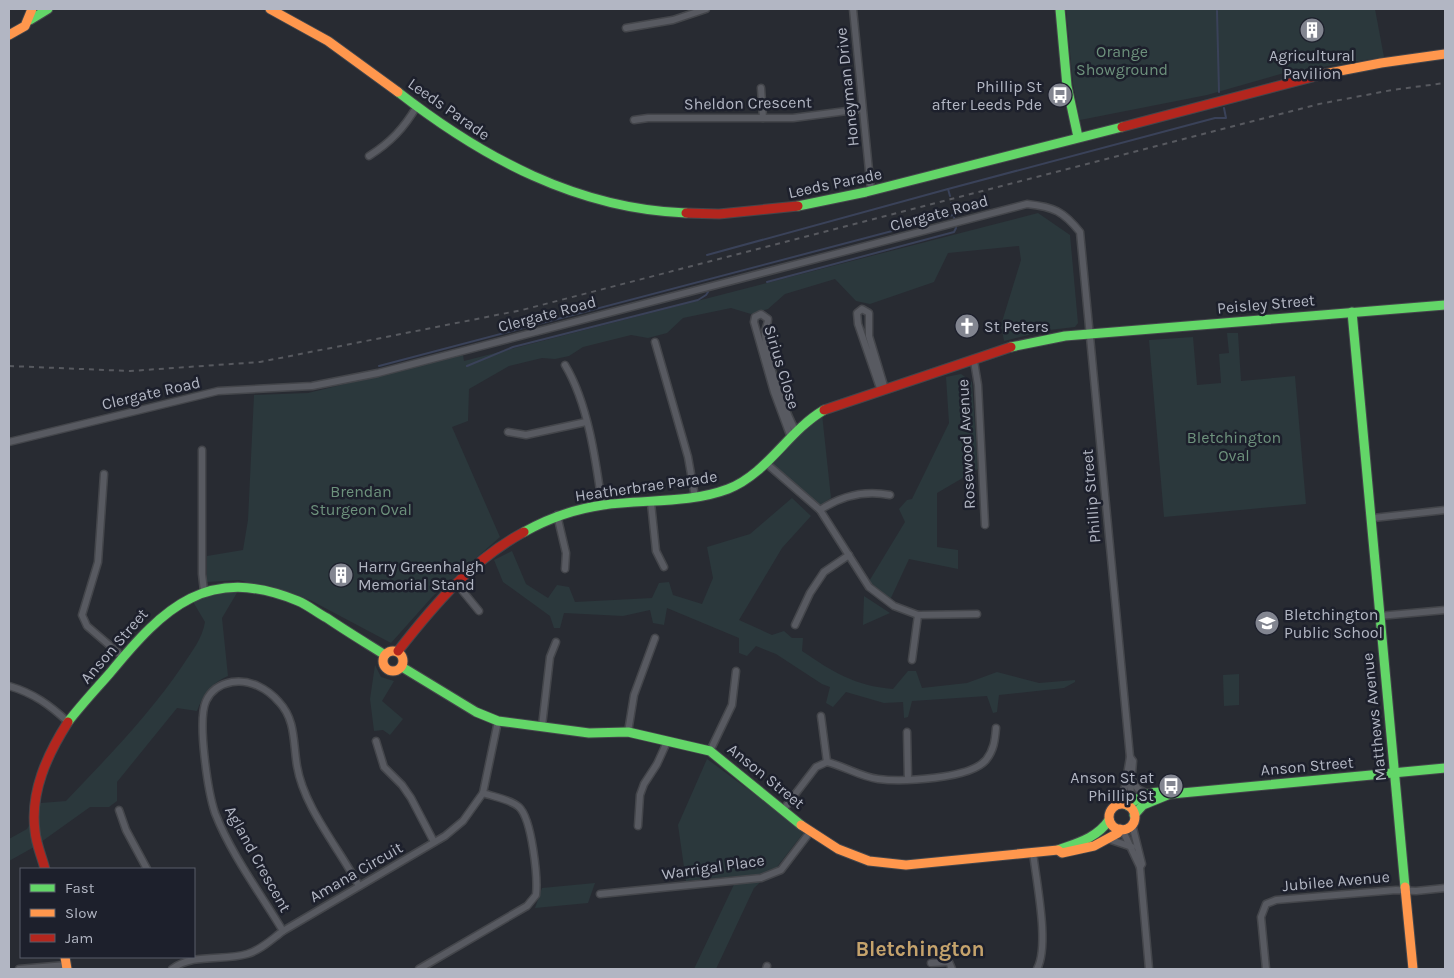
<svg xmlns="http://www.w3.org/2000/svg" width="1454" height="978" font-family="Karla,sans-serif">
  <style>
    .green { fill: #2b383c }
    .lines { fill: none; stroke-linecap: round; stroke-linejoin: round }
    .stream { stroke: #3a4259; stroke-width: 2 }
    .street-casing { stroke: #44464b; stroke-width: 9 }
    .fast-casing { stroke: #44464b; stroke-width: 11 }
    .slow-casing { stroke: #44464b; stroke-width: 11 }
    .jam-casing { stroke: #44464b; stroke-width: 11 }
    .street { stroke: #585a61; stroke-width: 6 }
    .fast { stroke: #63d668; stroke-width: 9 }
    .slow { stroke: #ff974d; stroke-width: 9 }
    .jam { stroke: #b3261e; stroke-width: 9 }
    .rail { stroke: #57595f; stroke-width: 2; stroke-dasharray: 5 5; stroke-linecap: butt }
    .labels { text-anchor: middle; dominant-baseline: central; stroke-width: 5; stroke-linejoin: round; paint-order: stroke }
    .park-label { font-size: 16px; fill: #6d917c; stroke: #1d202c }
    .poi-label { font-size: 16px; fill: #b2b6c3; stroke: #1d202c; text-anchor: start }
    .street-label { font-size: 16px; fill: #b2b6c3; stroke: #1d202c }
    .district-label { font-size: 21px; font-weight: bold; fill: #c5a36c; stroke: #1d202c }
  </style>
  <rect width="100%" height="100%" fill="#282b32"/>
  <g class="green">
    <polygon points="1066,9 1375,9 1384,57 1284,73 1207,95 1080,120 1073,84"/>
    <polygon points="1038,213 1070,235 1078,323 1075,327 1049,330 1004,341 1001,325 1021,260 1019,246 948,253 934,282 870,304 856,301 835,279 785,294 768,309 751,314 731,308 683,318 667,333 648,338 631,335 583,347 569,356 555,359 542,358 509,366 469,389 468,421 452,427 500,537 433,596 391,643 310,600 239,580 207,582 207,556 243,550 248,520 254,395 308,393 463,355 464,361"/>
    <polygon points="1227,333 1238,333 1241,381 1295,376 1306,504 1164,517 1149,340 1193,337 1197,385 1221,383 1219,354 1229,353"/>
    <polygon points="961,374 972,382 978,469 937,493 937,547 958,550 958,569 909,559 890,600 868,583 905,522 899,509 907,500 912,499 949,423 946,377"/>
    <polygon points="822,414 831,498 819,506 772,463 795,436"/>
    <path d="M792,498l19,18 -29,32 -43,72 33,15 12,-4 8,7h11l-1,13c31,21 53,35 91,38l15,-18h8l6,17 45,-5 30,-11 42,11 36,-3v2l-11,6 -65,7 -2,17 -4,1 -6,-17 -75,5 -4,16 -4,1 -1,-16 -19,1 -38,-11 -13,15 -7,-4 4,-16 -8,-3 -46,-30 -20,-8 -9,10 -8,-3v-15l-72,-30 -3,17 -11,-2 -3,-13 -27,6 -59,-3 -4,15h-6l-4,-12 -47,-34 -9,-22 18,-9 14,33 22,14 9,-13 12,2 6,15 77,-4 7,-15 10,-1 4,13 29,9 11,-26 -6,-31 43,-13z"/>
    <path d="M238,591l-16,27 6,58c-16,7 -25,18 -31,35l-20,-3 -60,74v19l-8,6h-19l-56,40 -25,14v-22l18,-10 14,-26 25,-2c41,-43 83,-86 117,-136 9,-14 19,-26 22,-43l-13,-22 24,-7z"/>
    <polygon points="864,596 890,613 863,625"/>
    <polygon points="375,665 381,677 394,681 382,701 403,719 390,735 383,730 374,731 370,699"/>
    <polygon points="1239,674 1239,705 1224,706 1223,675"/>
    <polygon points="707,759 805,831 777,867 754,888 716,969 694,969 738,876 686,881 678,825"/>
    <polygon points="595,883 588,903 535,908 542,888"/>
  </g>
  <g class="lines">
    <g class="stream">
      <polyline points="1217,11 1219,92"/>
      <polyline points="950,196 948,189 1215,118 1226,118 1224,108"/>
      <polyline points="951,203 955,209 954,219"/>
      <polyline points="707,255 948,189"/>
      <polyline points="767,282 954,232 956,228"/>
      <polyline points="379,366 953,215"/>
      <polyline points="467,366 513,347 698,300 706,295 708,292"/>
    </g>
    <defs>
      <g id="street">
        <polyline points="853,9 871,191"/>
        <polyline points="626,28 673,20 706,9"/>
        <polyline points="761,88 763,118"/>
        <polyline points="634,120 648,118 793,118 862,109"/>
        <path d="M369,156c22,-14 35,-28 48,-50"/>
        <polyline points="655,342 688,457 695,497"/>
        <polyline points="974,361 978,385 985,525"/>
        <path d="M565,365c23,38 31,96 37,140"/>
        <polyline points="881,391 858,324 857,313 862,309 869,313 869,336 885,389"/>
        <polyline points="508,432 526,435 586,422"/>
        <path d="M790,435l-16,-43 -20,-70 1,-5 6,-3 7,5c0,6 -4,11 -3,16 3,32 16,66 30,95"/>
        <path d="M9,442l209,-51 94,-5 66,-13 649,-169c27,3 36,7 53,28l50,525 3,4 -3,37 -4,7"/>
        <polyline points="202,450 202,574 204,591"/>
        <polyline points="767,464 820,510 869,587 894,606 918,615 977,614"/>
        <polyline points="104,474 98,562 82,615 87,626 123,657"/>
        <polyline points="651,503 656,551 664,567"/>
        <path d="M820,510c21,-14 45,-20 70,-15"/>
        <polyline points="557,515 566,553 565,569"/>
        <polyline points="1373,518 1445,510"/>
        <polyline points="456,583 479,611"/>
        <polyline points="1379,616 1445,610"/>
        <polyline points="795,625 810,593 824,572 849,555"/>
        <polyline points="912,660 918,615"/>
        <path d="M9,686c24,7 41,19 59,36"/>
        <polyline points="821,716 827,762"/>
        <polyline points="542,726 550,657 556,642"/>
        <polyline points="628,732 634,695 655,638"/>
        <polyline points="907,732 908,779"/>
        <polyline points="376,741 384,767 402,785 411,798 434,842"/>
        <polyline points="710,751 732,705 736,671"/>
        <polyline points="1132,780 1138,789 1148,794"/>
        <polyline points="1116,805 1125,787 1130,757"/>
        <polyline points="119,810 126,830 147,869"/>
        <path d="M783,810l33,-43 11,-5c17,4 34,15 51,17 24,3 92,0 108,-19 8,-10 9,-20 10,-32"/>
        <polyline points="1132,824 1142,864 1140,867 1149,969"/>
        <polyline points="638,826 640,795 644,784 657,764 667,742"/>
        <polyline points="1122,829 1140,867"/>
        <polyline points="1108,839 1132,847"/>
        <path d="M1033,852c3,29 17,93 4,117"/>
        <polyline points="600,894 761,878 781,870 810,832"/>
        <path d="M283,931c-23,-38 -52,-77 -68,-118 -7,-21 -18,-92 -9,-112 5,-11 15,-17 26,-19 18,-3 36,7 47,20 17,18 14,41 18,64 7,42 42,82 62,120"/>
        <polyline points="931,963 949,962 952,969"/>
        <polyline points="19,969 66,965"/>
        <path d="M172,969c21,-16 51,-8 75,-15 14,-4 25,-15 36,-23l162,-95 18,-15 20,-28 15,-72"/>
        <path d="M419,969l108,-63 9,-11c2,-17 -4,-76 -17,-88 -9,-8 -25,-10 -36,-14"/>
        <polyline points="766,969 767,966"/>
        <polyline points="1266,969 1261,917 1266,904 1276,900 1396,890 1416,891 1445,888"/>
      </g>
      <g id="fast">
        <polyline points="1060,9 1067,86 1078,137"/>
        <polyline points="30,20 48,9"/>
        <path d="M398,92c85,66 179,117 288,121"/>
        <polyline points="798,206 866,192 1122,127"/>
        <polyline points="1352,312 1405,887"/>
        <polyline points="1011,347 1065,336 1445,305"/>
        <path d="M524,532c25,-14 51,-23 79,-27 41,-6 85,-1 125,-16 39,-15 60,-58 96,-79"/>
        <polyline points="402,667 476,712 498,721 589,733 628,732 710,751 801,825"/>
        <path d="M68,722c13,-17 28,-33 42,-49 54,-66 98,-109 188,-72 10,4 19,12 29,17 19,13 39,25 58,37"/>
        <path d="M1128,806c11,-10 28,-18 43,-12l274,-26"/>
        <polyline points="1134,815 1143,805 1170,794"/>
        <path d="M1058,850c19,-7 39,-12 51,-30"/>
      </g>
      <g id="slow">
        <polyline points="270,9 328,41 398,92"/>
        <polyline points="9,35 25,26 32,9"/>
        <polyline points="1324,74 1381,63 1445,54"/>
        <circle cx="393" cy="661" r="10"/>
        <circle cx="1122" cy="817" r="13"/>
        <polyline points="801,825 838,849 869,861 906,865 1058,850 1062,853 1094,846 1118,833 1120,829"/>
        <polyline points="1405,887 1413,969"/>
        <polyline points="65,957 67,969"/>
      </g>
      <g id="jam">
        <polyline points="1122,127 1324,74"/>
        <polyline points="686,213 719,214 798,206"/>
        <polyline points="824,410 1011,347"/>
        <path d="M398,651c36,-46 74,-91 126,-119"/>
        <path d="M45,869c-3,-12 -9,-25 -10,-38 -5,-39 12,-76 33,-109"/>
      </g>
    </defs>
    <use href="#street" class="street-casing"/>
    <use href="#fast" class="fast-casing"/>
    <use href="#slow" class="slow-casing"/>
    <use href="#jam" class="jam-casing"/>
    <use href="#street" class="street"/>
    <use href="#fast" class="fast"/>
    <use href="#slow" class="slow"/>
    <use href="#jam" class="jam"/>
    <polyline class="rail" points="9,366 130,371 260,362 522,310 1319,104 1392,90 1445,83"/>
  </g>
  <defs>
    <symbol id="building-disc" viewBox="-11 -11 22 22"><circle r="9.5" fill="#828590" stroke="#1d202c"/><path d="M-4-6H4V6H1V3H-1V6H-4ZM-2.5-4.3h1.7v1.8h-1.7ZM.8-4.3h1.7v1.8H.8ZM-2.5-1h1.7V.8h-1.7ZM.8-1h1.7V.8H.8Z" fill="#fff"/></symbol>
    <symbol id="bus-disc" viewBox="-11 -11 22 22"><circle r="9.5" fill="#828590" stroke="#1d202c"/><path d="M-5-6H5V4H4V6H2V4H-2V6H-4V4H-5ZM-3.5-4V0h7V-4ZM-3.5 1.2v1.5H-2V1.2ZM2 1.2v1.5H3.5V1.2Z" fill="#fff"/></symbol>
    <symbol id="church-disc" viewBox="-11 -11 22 22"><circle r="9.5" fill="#828590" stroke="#1d202c"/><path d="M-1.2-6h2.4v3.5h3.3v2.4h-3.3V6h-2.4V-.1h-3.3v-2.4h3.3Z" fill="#fff"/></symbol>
    <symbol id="school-disc" viewBox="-11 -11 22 22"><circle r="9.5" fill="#828590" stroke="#1d202c"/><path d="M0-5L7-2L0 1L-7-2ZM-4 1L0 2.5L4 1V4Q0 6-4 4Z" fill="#fff"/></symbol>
  </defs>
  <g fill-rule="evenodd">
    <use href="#building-disc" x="1298" y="16" width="28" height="28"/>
    <use href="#bus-disc" x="1046" y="81" width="28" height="28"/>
    <use href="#church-disc" x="953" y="312" width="28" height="28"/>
    <use href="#building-disc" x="327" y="561" width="28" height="28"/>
    <use href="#school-disc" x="1253" y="609" width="28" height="28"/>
    <use href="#bus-disc" x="1157" y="772" width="28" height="28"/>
  </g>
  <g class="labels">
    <g class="park-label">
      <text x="1122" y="51">Orange<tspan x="1122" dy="18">Showground</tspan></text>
      <text x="1234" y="437">Bletchington<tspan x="1234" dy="18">Oval</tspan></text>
      <text x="361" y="491">Brendan<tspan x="361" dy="18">Sturgeon Oval</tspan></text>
    </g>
    <g class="poi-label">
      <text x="1312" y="55" text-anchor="middle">Agricultural<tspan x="1312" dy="18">Pavilion</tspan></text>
      <text x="1042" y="86" text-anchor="end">Phillip St<tspan x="1042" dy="18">after Leeds Pde</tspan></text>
      <text x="984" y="326">St Peters</text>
      <text x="358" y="566">Harry Greenhalgh<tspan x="358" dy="18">Memorial Stand</tspan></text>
      <text x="1284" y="614">Bletchington<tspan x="1284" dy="18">Public School</tspan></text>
      <text x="1154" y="777" text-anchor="end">Anson St at<tspan x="1154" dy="18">Phillip St</tspan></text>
    </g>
    <g class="street-label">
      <text transform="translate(847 87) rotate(-96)">Honeyman Drive</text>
      <text transform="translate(748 103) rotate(-1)">Sheldon Crescent</text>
      <text transform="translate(449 109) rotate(35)">Leeds Parade</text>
      <text transform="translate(835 183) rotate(-12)">Leeds Parade</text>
      <text transform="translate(939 213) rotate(-15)">Clergate Road</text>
      <text transform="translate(1266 304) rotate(-5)">Peisley Street</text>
      <text transform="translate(547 314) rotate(-15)">Clergate Road</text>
      <text transform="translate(782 367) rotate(73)">Sirius Close</text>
      <text transform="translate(151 393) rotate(-13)">Clergate Road</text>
      <text transform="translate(966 444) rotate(-93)">Rosewood Avenue</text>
      <text transform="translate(646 486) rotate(-8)">Heatherbrae Parade</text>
      <text transform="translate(1091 496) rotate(-95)">Phillip Street</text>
      <text transform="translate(114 646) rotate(-49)">Anson Street</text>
      <text transform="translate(1374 717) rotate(-96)">Matthews Avenue</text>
      <text transform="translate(1307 766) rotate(-5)">Anson Street</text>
      <text transform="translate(766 776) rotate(39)">Anson Street</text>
      <text transform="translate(258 859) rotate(61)">Agland Crescent</text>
      <text transform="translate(713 867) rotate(-8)">Warrigal Place</text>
      <text transform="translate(356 872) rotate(-30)">Amana Circuit</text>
      <text transform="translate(1336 881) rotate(-5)">Jubilee Avenue</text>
    </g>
    <g class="district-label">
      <text x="920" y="949">Bletchington</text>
    </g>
  </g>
  <rect width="1454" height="978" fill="none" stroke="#b2b6c3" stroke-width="20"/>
  <rect x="20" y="868" width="175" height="90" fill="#1d202c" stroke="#595c68"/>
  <rect x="30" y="884" width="25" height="8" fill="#63d668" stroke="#595c68"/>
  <text x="65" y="893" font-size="15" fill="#b2b6c3">Fast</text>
  <rect x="30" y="909" width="25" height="8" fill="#ff974d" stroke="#595c68"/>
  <text x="65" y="918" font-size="15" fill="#b2b6c3">Slow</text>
  <rect x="30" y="934" width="25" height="8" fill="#b3261e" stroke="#595c68"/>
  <text x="65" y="943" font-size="15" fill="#b2b6c3">Jam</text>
</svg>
